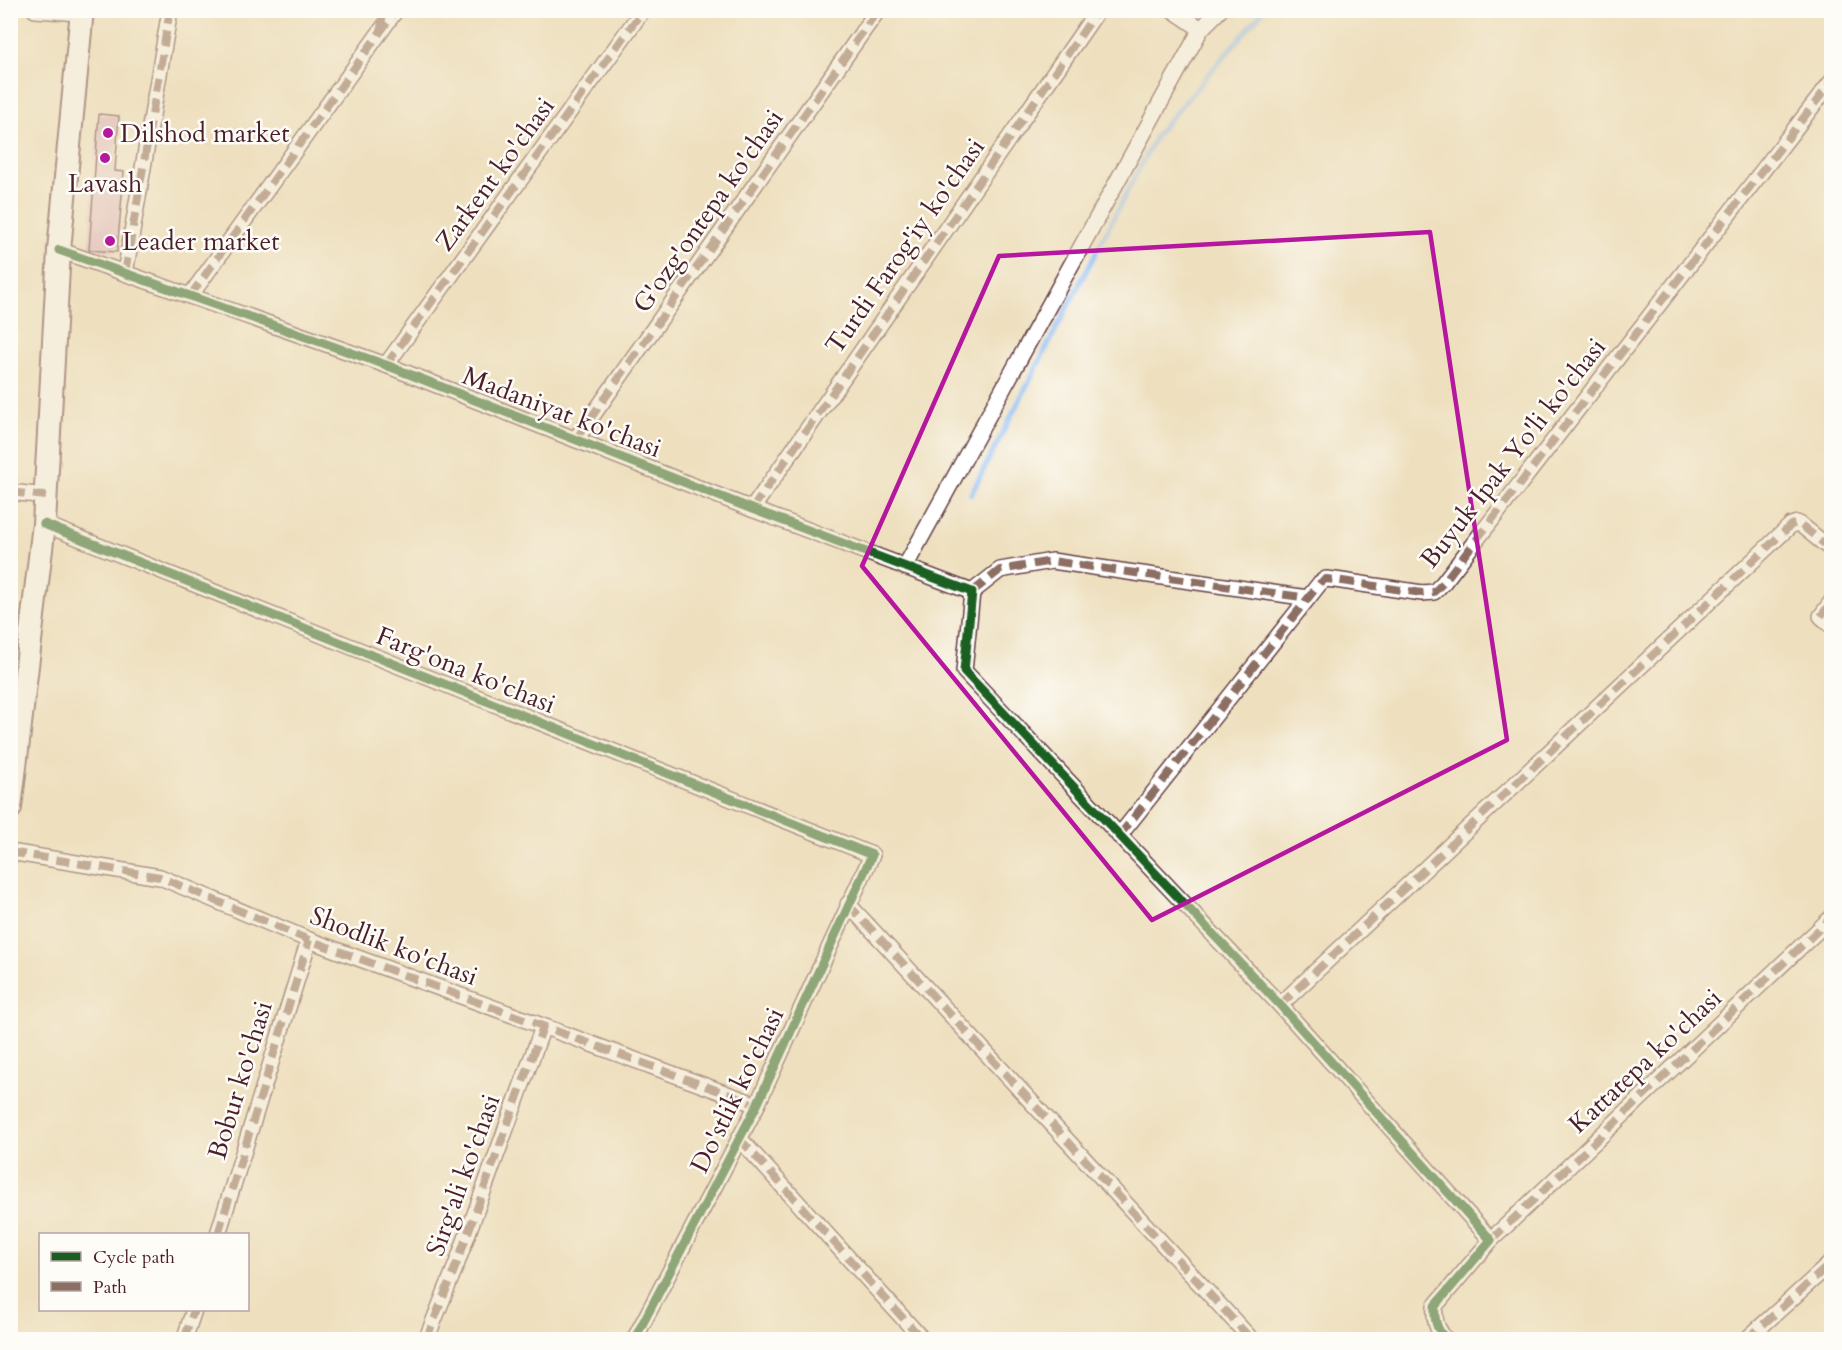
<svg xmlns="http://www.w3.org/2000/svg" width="1842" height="1350" font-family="Cardo,serif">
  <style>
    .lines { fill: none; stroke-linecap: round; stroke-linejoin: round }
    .stream { stroke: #87b9f4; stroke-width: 5 }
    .building { fill: #d5a0bb }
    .street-casing { stroke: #633c41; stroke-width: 18 }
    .secondary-casing { stroke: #633c41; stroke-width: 26 }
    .street { stroke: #fff; stroke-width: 15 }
    .secondary { stroke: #fff; stroke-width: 22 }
    .quiet { stroke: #8d6e63; stroke-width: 8; stroke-dasharray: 15 8; stroke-linecap: butt }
    .cycleway-casing { stroke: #fdfcf7; stroke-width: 13 }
    .cycleway { stroke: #1b5e20; stroke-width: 9 }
    .marked { fill: none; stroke: #b5179e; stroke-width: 4.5; stroke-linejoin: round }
    .poi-dot { fill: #b5179e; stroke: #fdfcf7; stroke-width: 2 }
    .labels { text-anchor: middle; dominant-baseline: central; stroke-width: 5; stroke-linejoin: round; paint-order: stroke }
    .poi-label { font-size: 26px; fill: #4a1f2b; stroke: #fdfcf7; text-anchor: start }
    .street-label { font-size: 26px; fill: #4a1f2b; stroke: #fdfcf7 }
  </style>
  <rect width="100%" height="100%" fill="#fdfcf7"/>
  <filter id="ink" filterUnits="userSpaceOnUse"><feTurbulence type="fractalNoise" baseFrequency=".0167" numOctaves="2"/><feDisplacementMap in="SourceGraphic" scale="12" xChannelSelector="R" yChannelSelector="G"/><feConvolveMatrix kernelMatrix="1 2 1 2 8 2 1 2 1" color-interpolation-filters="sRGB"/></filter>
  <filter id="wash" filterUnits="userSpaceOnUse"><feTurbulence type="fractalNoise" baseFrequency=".008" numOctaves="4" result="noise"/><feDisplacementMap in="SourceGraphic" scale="24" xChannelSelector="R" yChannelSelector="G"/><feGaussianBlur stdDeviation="1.35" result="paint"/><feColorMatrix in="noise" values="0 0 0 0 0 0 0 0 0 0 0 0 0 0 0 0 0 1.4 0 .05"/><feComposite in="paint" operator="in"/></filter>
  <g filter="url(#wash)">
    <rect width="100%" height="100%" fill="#eee0bf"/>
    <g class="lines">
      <polyline class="stream" points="971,494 1157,134 1264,10"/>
    </g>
    <g id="blocks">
      <polygon class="building" points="99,114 119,116 115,171 124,172 117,252 89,250"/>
    </g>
  </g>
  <g filter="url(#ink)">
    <use href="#blocks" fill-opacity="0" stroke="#633c41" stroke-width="1.5"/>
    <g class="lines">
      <defs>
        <g id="street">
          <polyline points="35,10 82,13"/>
          <polyline points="1201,29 1220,10"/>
          <path d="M59,250l327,115 366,144 220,83 -8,79 316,334 211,235 -56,66c-1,14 1,22 11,34"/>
          <polyline points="125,273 170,10"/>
          <polyline points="190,296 396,10"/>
          <polyline points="386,365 643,10"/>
          <polyline points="576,439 878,10"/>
          <polyline points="10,492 46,496"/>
          <polyline points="752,509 1098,10"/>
          <polyline points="44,524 872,855 757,1105 634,1340"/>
          <polyline points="905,567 1201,29 1173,10"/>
          <polyline points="972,592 1000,570 1052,561 1308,598"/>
          <polyline points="1832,601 1821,616 1832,626"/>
          <polyline points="1119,836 1320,583 1326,579 1335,580 1422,593 1434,592 1443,583 1832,81"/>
          <polyline points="10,852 160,877 309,940 757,1105"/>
          <polyline points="848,904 1252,1340"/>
          <polyline points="1280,1005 1791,525 1797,523 1801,525 1832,550"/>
          <polyline points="739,1138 923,1340"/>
          <polyline points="218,1234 309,940"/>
          <polyline points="1491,1240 1832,917"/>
          <polyline points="184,1340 194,1310"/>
          <polyline points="426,1340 457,1263 543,1027"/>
          <polyline points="1746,1340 1832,1262"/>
        </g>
        <polyline id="secondary" points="10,808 44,524 59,250 82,10"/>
      </defs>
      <use href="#street" class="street-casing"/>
      <use href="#secondary" class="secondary-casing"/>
      <use href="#street" class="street"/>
      <use href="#secondary" class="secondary"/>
      <g class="quiet">
        <polyline points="35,10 82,13"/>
        <polyline points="381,29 383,10"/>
        <polyline points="125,273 170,10"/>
        <polyline points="190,296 396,10"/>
        <polyline points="386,365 643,10"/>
        <polyline points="576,439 878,10"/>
        <polyline points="10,492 46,496"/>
        <polyline points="752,509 1098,10"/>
        <polyline points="972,592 1000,570 1052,561 1308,598"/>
        <polyline points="1821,616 1832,601"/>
        <polyline points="1119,836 1320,583 1326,579 1335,580 1422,593 1434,592 1443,583 1832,81"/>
        <polyline points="10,852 160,877 309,940 757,1105"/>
        <polyline points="848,904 1252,1340"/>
        <polyline points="1280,1005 1791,525 1797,523 1801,525 1832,550"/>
        <polyline points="739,1138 923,1340"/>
        <polyline points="218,1234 309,940"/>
        <polyline points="1491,1240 1832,917"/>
        <polyline points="184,1340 194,1310"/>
        <polyline points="426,1340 457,1263 543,1027"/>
        <polyline points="1746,1340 1832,1262"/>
      </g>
      <defs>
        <g id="cycleway">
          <path d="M59,250l327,115 366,144 220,83 -8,79 316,334 211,235 -56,66c-1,14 1,22 11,34"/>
          <polyline points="44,524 872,855 757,1105 634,1340"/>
        </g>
      </defs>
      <use href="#cycleway" class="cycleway-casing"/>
      <use href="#cycleway" class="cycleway"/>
    </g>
  </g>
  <path d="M0 0H1842V1350H0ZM1430,232l77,508 -355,180 -290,-354 137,-310z" fill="#eee0bf" fill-opacity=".55" fill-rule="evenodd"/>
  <path class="marked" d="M1430,232l77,508 -355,180 -290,-354 137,-310z"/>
  <g class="poi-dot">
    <circle cx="108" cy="133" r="6"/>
    <circle cx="105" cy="158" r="6"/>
    <circle cx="110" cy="241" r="6"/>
  </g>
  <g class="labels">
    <g class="poi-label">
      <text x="120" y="133">Dilshod market</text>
      <text x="105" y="183" text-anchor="middle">Lavash</text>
      <text x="122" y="241">Leader market</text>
    </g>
    <g class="street-label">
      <text transform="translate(495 174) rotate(-54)">Zarkent ko'chasi</text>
      <text transform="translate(708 211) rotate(-55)">G'ozg'ontepa ko'chasi</text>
      <text transform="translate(905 246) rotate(-55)">Turdi Farog'iy ko'chasi</text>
      <text transform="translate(562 412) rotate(21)">Madaniyat ko'chasi</text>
      <text transform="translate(1513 453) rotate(-52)">Buyuk Ipak Yo'li ko'chasi</text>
      <text transform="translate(466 670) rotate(22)">Farg'ona ko'chasi</text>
      <text transform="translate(394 946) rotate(21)">Shodlik ko'chasi</text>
      <text transform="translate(1645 1061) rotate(-43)">Kattatepa ko'chasi</text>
      <text transform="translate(240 1080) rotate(-73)">Bobur ko'chasi</text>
      <text transform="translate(737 1090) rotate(-64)">Do'stlik ko'chasi</text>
      <text transform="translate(463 1175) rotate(-70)">Sirg'ali ko'chasi</text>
    </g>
  </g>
  <rect width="1842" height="1350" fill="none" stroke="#fdfcf7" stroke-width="36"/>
  <rect x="39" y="1233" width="210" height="78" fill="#fdfcf7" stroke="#b5a4a5" stroke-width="1.5"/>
  <rect x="51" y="1252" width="30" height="9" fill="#1b5e20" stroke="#b5a4a5" stroke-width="1.5"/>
  <text x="93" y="1263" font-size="18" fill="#4a1f2b">Cycle path</text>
  <rect x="51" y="1282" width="30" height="9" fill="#8d6e63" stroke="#b5a4a5" stroke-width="1.5"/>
  <text x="93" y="1293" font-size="18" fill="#4a1f2b">Path</text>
</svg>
